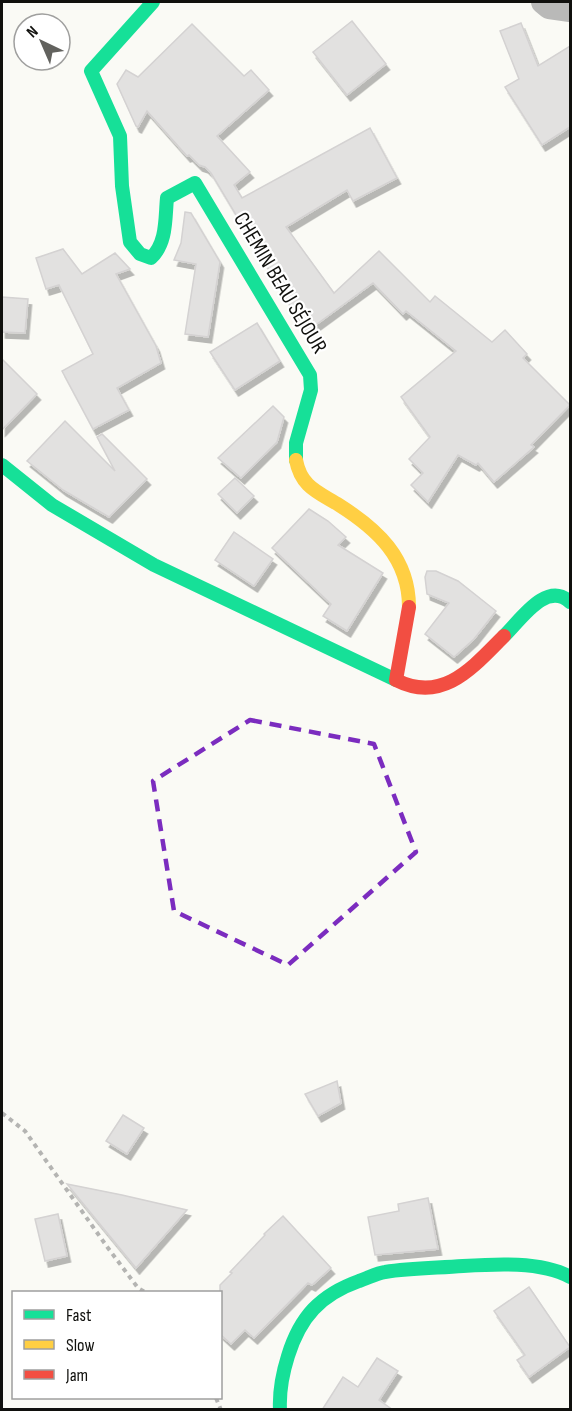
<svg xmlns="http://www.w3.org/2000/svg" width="572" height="1411" font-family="'Sofia Sans Condensed',sans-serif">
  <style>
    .building { fill: #e2e1e0; stroke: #d4d2d2; stroke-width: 1.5; filter: url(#shadow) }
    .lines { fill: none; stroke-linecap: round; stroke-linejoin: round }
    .path { stroke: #b4b4b2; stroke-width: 4; stroke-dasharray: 4.5 4.5; stroke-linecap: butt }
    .street { stroke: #b9b9b8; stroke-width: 24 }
    .fast { stroke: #16e098; stroke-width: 14 }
    .slow { stroke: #ffcf43; stroke-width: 14 }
    .jam { stroke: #f24e42; stroke-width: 14 }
    .marked { fill: none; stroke: #7b2cbf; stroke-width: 4.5; stroke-dasharray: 12 8; stroke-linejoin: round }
    .labels { text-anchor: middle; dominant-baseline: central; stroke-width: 4.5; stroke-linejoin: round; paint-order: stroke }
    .street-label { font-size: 22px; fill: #10100d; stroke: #fff }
  </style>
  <defs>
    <filter id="shadow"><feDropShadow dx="3.5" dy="6" stdDeviation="0" flood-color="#0004"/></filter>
  </defs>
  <rect width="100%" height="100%" fill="#fafaf5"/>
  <g class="building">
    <polygon points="352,21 386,64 347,95 313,52"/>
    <polygon points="521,23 538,66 570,46 570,127 542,145 505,87 519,79 500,31"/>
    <polygon points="192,24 244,76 251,70 269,90 217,136 250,172 234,185 242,198 370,128 397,178 353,201 347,190 286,227 334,293 379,251 430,302 435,296 492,342 505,330 527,354 523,358 570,405 531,445 534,447 494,482 478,463 476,465 458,455 428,502 411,485 423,473 409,459 430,437 401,397 456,351 406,311 403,314 373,283 306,332 211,173 205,167 199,165 189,155 187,156 147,111 138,127 136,126 117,84 126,70 138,77"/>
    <polygon points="185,212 191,213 220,262 208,337 185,334 196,264 174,260 181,243"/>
    <polygon points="63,249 82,274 115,253 130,269 116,274 156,346 161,363 117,388 129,410 93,429 62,371 93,354 59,285 46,289 36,258"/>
    <polygon points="2,297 28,299 25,333 2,332"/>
    <polygon points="257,323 280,361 235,390 210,352"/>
    <polygon points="2,359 37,394 2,430"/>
    <polygon points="273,406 284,417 277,442 241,478 218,458"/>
    <polygon points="65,421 115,471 97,437 102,434 147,479 109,517 63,490 27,461"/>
    <polygon points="235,478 254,496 237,513 218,494"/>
    <polygon points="309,509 328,521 346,537 338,545 383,573 347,631 323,616 331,604 272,548"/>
    <polygon points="234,532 273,559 254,586 215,560"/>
    <polygon points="427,571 436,571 458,581 496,611 474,639 454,657 425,634 449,603 427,594 425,577"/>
    <polygon points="337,1081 341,1103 318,1116 305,1094"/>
    <polygon points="123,1115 144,1128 127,1154 106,1141"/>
    <polygon points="67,1184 122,1195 187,1210 136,1268"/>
    <polygon points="428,1198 438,1249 375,1255 368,1217 399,1211 398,1204"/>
    <polygon points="58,1214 67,1256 45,1261 35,1219"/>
    <polygon points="283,1216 331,1268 312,1285 308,1283 254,1338 245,1330 231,1344 220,1334 220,1285 232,1273 230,1272 265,1235 264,1234"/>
    <polygon points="529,1287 570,1347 529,1377 517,1360 525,1355 494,1311"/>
    <polygon points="377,1358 398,1371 379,1400 393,1410 322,1410 343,1377 358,1387"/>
  </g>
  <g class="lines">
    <g class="path">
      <polyline points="2,1113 25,1131 108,1248 138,1288 145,1292"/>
      <polyline points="216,1398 221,1410"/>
    </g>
    <polyline class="street" points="543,2 549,7 570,10"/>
    <g class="fast">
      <path d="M153,2l-62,69 29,65 2,50 8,56 10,12 11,4c16,-15 14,-39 16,-60l28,-15 115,192 1,15 -15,53v17"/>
      <polyline points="2,465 52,505 154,565 396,680"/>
      <path d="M504,636c16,-15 42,-56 66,-34"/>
      <path d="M280,1410c-1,-19 2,-35 8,-54 12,-39 32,-61 71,-75 9,-3 18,-8 26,-9 26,-4 52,-4 78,-6 31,-2 79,-5 107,11"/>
    </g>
    <path class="slow" d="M296,460c5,27 22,32 43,45 38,24 70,53 70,102"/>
    <path class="jam" d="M409,607l-13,73c47,24 77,-13 108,-44"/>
  </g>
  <path class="marked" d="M250,720l124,24 42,108 -128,113 -114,-54 -21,-130z"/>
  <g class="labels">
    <g class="street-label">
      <text transform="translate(280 283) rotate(59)">CHEMIN BEAU SÉJOUR</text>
    </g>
  </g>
  <rect width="572" height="1411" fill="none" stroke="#10100d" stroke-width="6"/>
  <rect x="12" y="1291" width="210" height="108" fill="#ffffff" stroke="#9f9f9e" stroke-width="1.5"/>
  <rect x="24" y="1310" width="30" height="9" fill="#16e098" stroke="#9f9f9e" stroke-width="1.5"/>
  <text x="66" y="1321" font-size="18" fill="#10100d">Fast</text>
  <rect x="24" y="1340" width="30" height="9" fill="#ffcf43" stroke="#9f9f9e" stroke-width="1.5"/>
  <text x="66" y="1351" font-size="18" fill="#10100d">Slow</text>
  <rect x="24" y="1370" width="30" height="9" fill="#f24e42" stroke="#9f9f9e" stroke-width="1.5"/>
  <text x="66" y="1381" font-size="18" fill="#10100d">Jam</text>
  <g transform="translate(42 42) rotate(316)"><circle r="28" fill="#ffffff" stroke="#9f9f9e" stroke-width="1.5"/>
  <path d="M0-4.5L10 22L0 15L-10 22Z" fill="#62625e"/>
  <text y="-9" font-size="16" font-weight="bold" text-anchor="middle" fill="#10100d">N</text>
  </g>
</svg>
